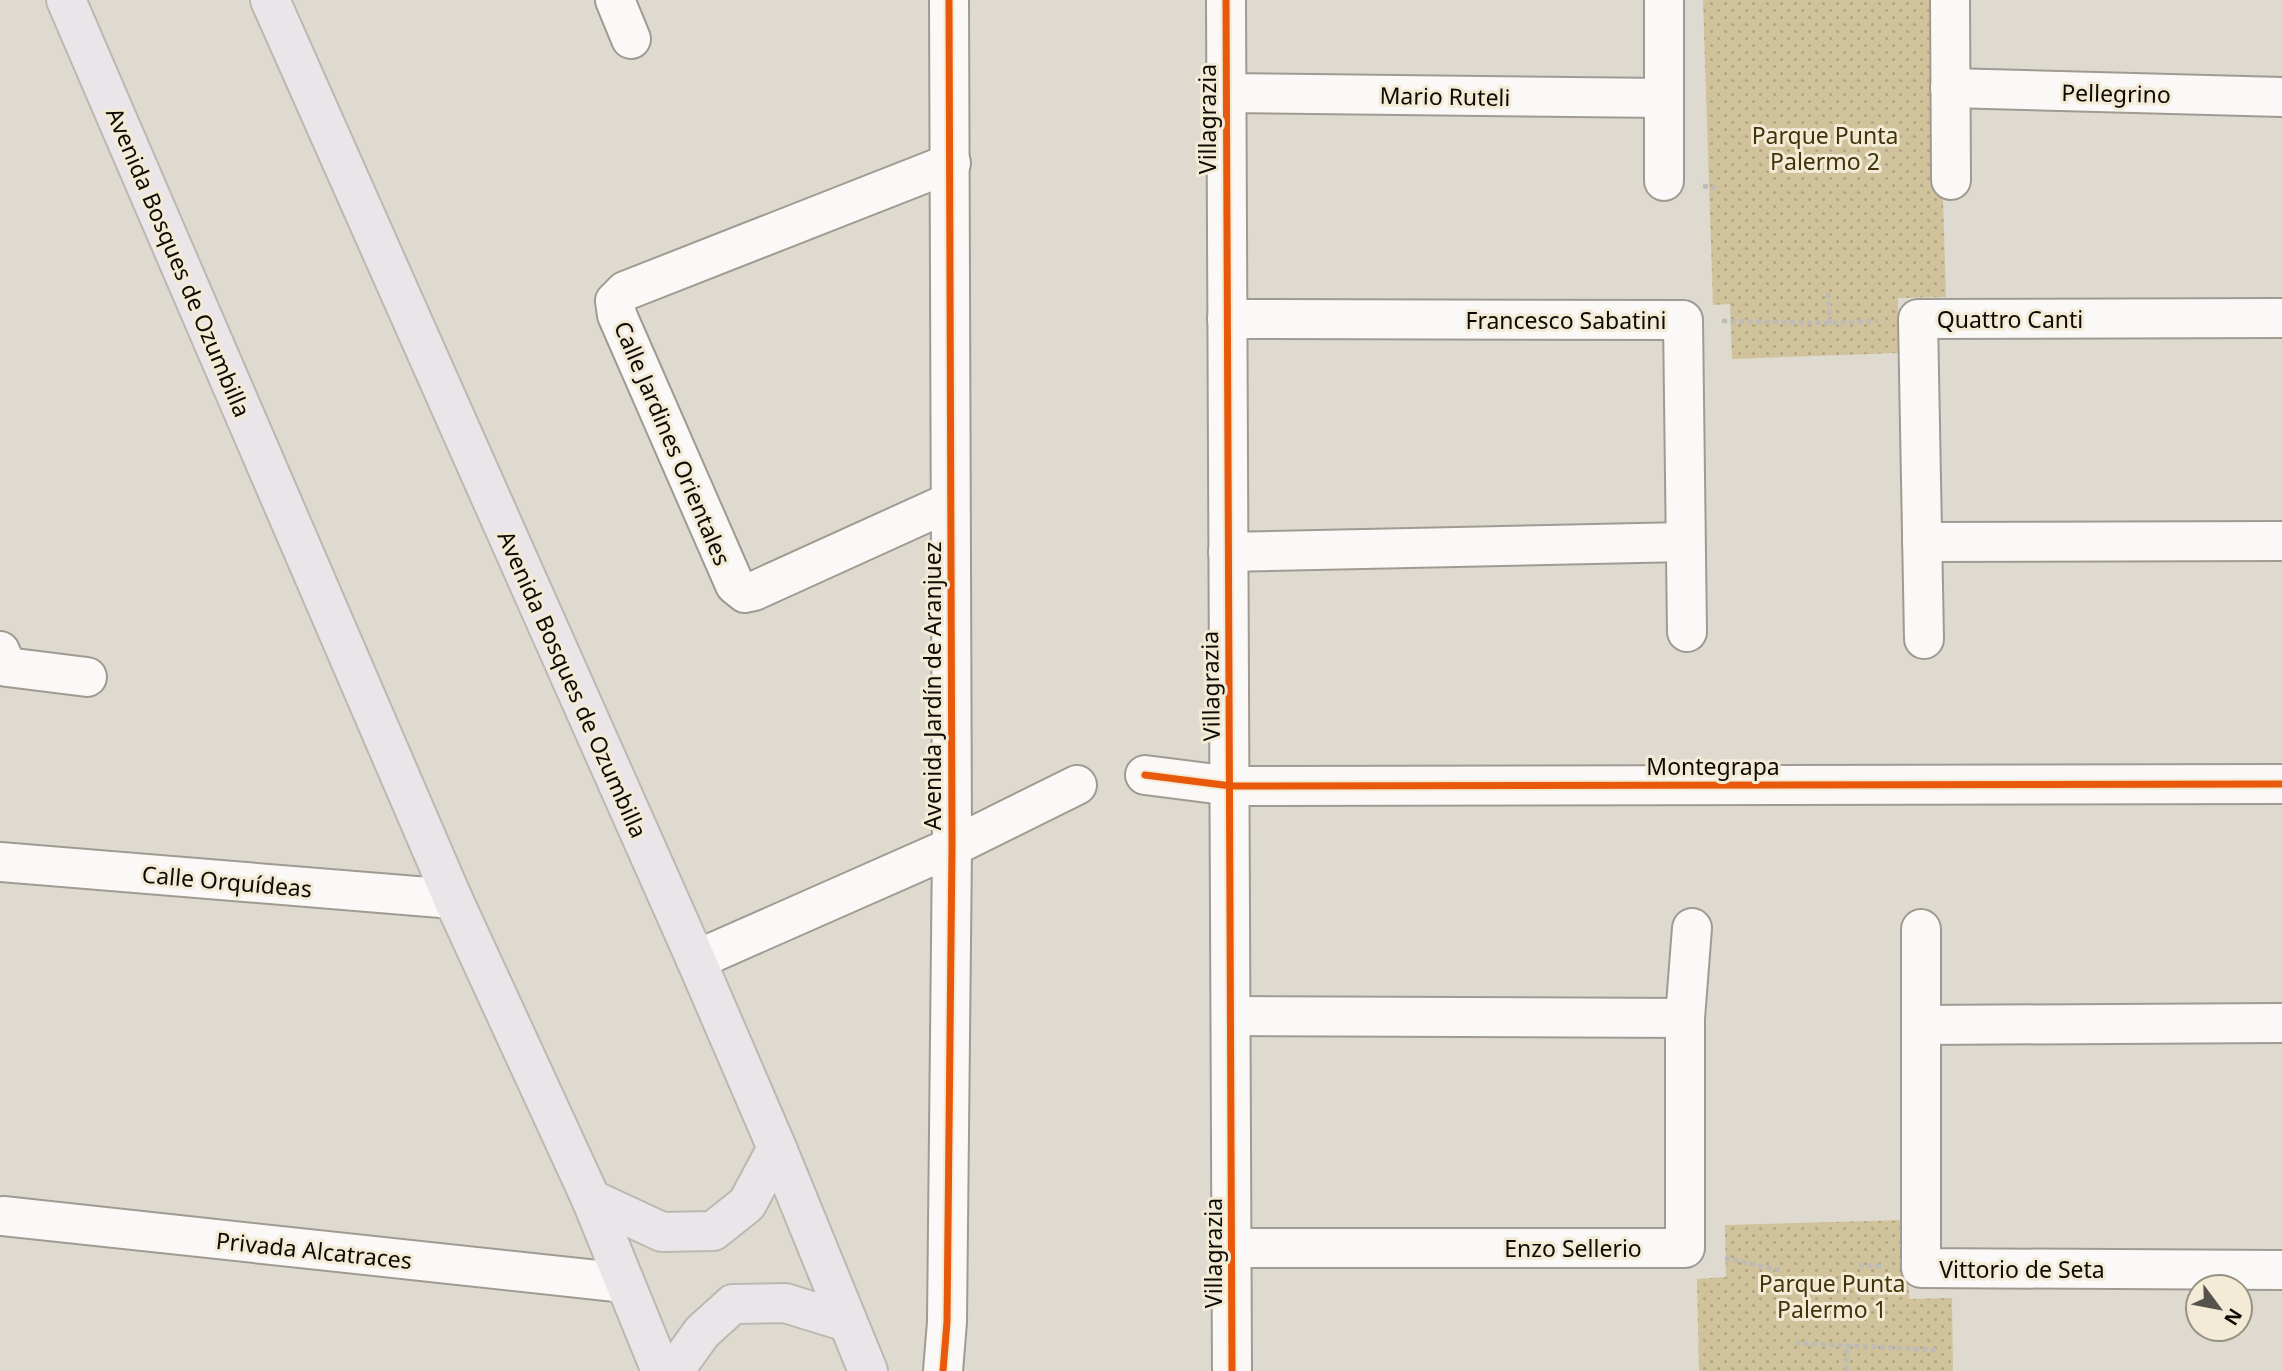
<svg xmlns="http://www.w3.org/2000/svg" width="2282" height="1371" font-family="'Noto Sans',sans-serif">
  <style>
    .park { fill: url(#park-dots) }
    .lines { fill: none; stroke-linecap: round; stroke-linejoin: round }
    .minor-casing { stroke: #9f9b92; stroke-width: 42 }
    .major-casing { stroke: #bbb8b2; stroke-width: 42 }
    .path { stroke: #bcbbb7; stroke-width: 4.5; stroke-dasharray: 5 3.5; stroke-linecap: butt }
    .minor { stroke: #faf9f8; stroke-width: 38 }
    .major { stroke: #eae5e8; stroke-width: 38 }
    .cycleway-casing { stroke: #f3ebd5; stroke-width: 11 }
    .cycleway { stroke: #e8590c; stroke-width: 7 }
    .labels { text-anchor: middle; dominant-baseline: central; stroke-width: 6; stroke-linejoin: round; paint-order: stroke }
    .street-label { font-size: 23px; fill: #0e0b05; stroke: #f3ebd5 }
    .park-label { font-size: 23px; fill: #41340a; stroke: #f3ebd5 }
  </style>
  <defs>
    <pattern id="park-dots" width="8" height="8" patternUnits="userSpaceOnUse" patternTransform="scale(1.75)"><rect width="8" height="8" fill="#d0c29b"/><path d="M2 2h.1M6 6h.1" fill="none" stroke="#b1a584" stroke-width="1.8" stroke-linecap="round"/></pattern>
  </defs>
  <rect width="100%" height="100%" fill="#dfdacf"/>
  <g class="park">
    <polygon points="1703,0 1937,0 1946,297 1898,298 1899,353 1732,359 1730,304 1713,305"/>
    <polygon points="1907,1220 1909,1299 1952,1298 1953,1371 1699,1371 1697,1279 1726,1277 1725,1225"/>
  </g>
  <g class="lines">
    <defs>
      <g id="minor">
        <polyline points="615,0 631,39"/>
        <polyline points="1226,0 1232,1371"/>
        <polyline points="1950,0 1951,180"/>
        <polyline points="1950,88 2282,97"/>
        <polyline points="1226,93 1664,98"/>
        <polyline points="1664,181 1664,0"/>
        <polyline points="1227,319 1683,320 1687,632"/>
        <polyline points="950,502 754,591 745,593 735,585 617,315 615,301 625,291 951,163"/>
        <polyline points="1922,542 2282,541"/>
        <polyline points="1228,552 1685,542"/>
        <polyline points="1924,639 1918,319 2282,318"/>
        <polyline points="0,651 7,667 87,677"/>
        <polyline points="1145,775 1231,786 2282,784"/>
        <polyline points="0,862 453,899"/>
        <polyline points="1921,929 1921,1268 2282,1270"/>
        <polyline points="696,960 952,847 1077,785"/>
        <polyline points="1232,1016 1685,1018"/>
        <polyline points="1921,1025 2282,1023"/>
        <polyline points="3,1216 625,1283"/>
        <polyline points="1232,1248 1685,1248 1685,1018 1692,928"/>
        <polyline points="943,1371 947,1322 952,847 949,0"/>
      </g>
      <g id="major">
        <polyline points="66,0 453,899 591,1199 661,1371"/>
        <polyline points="270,0 696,960 777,1148 868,1371"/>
        <polyline points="591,1199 662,1232 713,1231 747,1204 777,1148"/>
        <polyline points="674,1371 702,1332 733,1304 785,1303 847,1322"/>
      </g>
    </defs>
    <use href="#minor" class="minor-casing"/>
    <use href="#major" class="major-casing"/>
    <g class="path">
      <polyline points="1703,186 1715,188"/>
      <polyline points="1828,293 1830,323"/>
      <polyline points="1722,321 1830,323 1878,321"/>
      <polyline points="1725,1258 1779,1270"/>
      <polyline points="1859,1265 1882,1266"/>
      <polyline points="1795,1343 1936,1350"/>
      <polyline points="1846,1371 1847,1345"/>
    </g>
    <use href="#minor" class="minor"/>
    <use href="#major" class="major"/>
    <defs>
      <g id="cycleway">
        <polyline points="1226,0 1232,1371"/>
        <polyline points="1145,775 1231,786 2282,784"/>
        <polyline points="943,1371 947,1322 952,847 949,0"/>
      </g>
    </defs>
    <use href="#cycleway" class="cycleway-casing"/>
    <use href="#cycleway" class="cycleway"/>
  </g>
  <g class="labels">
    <g class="street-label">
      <text transform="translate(2116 93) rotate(1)">Pellegrino</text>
      <text transform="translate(1445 96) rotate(1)">Mario Ruteli</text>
      <text transform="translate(1207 119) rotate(-90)">Villagrazia</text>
      <text transform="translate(179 262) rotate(67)">Avenida Bosques de Ozumbilla</text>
      <text x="2010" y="319">Quattro Canti</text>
      <text x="1566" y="320">Francesco Sabatini</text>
      <text transform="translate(673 443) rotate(67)">Calle Jardines Orientales</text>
      <text transform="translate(573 684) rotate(66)">Avenida Bosques de Ozumbilla</text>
      <text transform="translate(932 686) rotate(-90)">Avenida Jardín de Aranjuez</text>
      <text transform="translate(1210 686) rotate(-91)">Villagrazia</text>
      <text x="1713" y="766">Montegrapa</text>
      <text transform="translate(227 881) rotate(5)">Calle Orquídeas</text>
      <text x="1573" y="1248">Enzo Sellerio</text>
      <text transform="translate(314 1250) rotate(6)">Privada Alcatraces</text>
      <text transform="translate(1213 1253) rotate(-90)">Villagrazia</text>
      <text x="2022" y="1269">Vittorio de Seta</text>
    </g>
    <g class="park-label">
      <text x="1825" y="135">Parque Punta<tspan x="1825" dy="26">Palermo 2</tspan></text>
      <text x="1832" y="1283">Parque Punta<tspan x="1832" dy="26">Palermo 1</tspan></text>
    </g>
  </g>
  <g transform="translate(2219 1308) rotate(122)"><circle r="33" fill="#f3ebd5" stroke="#979182" stroke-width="2"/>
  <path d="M0-5L12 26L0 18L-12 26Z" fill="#57534c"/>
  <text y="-10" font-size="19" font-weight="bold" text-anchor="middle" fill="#0e0b05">N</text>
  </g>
</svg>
